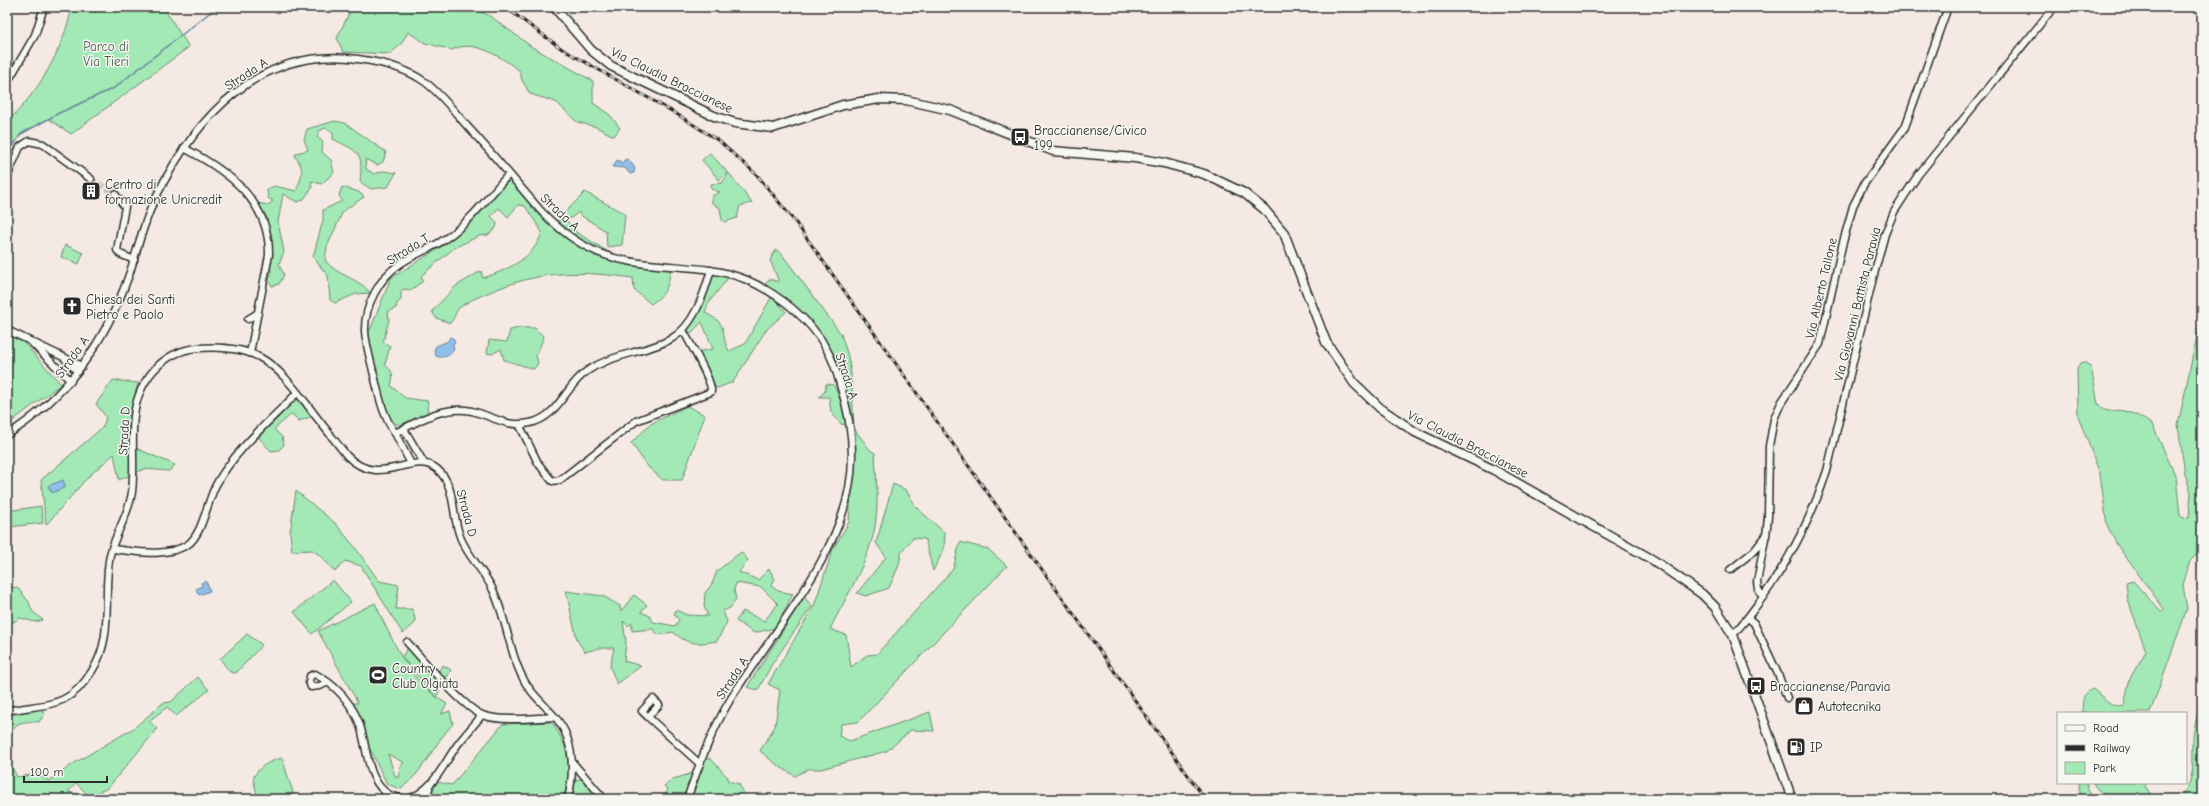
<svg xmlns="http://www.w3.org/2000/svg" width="2209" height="806" font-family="'Comic Neue',sans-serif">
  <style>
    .green { fill: #a3e9b5; stroke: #678a70; fill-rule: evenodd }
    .water { fill: #8fbee9; stroke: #67839d }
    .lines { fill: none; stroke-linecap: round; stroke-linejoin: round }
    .stream { stroke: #67839d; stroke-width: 1.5 }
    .minor-tunnel { stroke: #cdc4be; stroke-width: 6; stroke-dasharray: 6 3; stroke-linecap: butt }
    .minor-casing { stroke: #2b2b2b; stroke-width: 9 }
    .major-casing { stroke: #2b2b2b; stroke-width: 11 }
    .minor { stroke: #f6f6f2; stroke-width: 6 }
    .major { stroke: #f6f6f2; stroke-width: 8 }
    .rail-casing { stroke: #2b2b2b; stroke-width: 3 }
    .rail { stroke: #f6f6f2; stroke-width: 1.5; stroke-dasharray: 4.5; stroke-linecap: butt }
    .labels { text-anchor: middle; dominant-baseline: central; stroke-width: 3; stroke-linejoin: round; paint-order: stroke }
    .park-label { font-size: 13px; fill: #495a4e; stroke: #f6f6f2 }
    .street-label { font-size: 13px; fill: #2b2b2b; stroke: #f6f6f2 }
    .poi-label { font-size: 13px; fill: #2b2b2b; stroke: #f6f6f2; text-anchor: start }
  </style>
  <rect width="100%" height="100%" fill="#f5eae3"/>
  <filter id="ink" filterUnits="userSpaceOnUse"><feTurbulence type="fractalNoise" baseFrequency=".025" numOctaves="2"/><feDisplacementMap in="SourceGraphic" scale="8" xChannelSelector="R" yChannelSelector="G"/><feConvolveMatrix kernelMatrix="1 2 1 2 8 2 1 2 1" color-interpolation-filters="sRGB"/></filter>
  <g filter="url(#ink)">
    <g class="green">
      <path d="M72,7h91l26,40 -118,87 -22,-15 -28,15 -14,21v-33c33,-32 55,-70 65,-115z"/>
      <path d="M352,7h119l19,9 42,31 61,34v22l17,12 10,13 -6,8 -18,-9 -19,-5 -21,-20 -26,-8 -8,-14 -3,-10c-18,-12 -44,-32 -67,-20l-27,-7 -17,-11 -6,11 -12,11 -47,-2 -6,-14z"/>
      <path d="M335,121l10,2 41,29 -3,10 -6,3 -12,-6 1,10 8,5 10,-3 12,2 -8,14 -17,2 -11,-7c3,-31 0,-29 -27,-43v-7l-7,-4 -7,3 -2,6 6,5 -1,10 9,8 3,13 -13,11 -10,-3 1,7 -9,12 -6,2 -14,-8 -5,28 6,30 -5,12 5,11 -5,9 -7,2 -3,-5 2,-8 -4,-55 -9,-15 10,2 5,-4 -5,-3 -1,-9 8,-3 21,5c5,-12 10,-23 -1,-34l1,-4 12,-3 -4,-11 3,-10z"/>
      <polygon points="710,153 728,173 719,180 702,160"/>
      <polygon points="729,173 752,203 740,206 737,218 725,222 722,220 720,208 712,203 712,196 720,192 711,189 711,184 722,183"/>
      <path d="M511,179l41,47 33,-34 40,22 -3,31 -15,2 -1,-16 -26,-16 -1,-3 -12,9 9,11 34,21 -16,3 57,10 20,1c-3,19 -3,25 -20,37l-17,-14 -1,-12c-51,-7 -90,-8 -138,12 -12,5 -26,10 -36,18 -4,4 -4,11 -9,15l-14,-5 -4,-7 24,-25 25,-15 2,7c24,-8 52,-20 59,-46l-17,-26 -7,-1 -10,12 -9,-9 -8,8 6,7 -1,5 -8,7 -9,1 -25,12 -33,28 2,5 -12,9 -8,-1 -2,3v8l-4,3 -1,5 -8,4 1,8 -6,22 7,4 -5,19c8,6 9,10 6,21l14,12 23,3 -1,14 -28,10 -9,-4 -7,-16 -15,-70 23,-57 50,-31z"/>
      <path d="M342,187l17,5 5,5 -21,14 -16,36 -2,13c12,17 34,17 45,33l-14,1 -21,9 -5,-3 -2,-24 -15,-19 10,-37v-10l19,-9 -3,-6z"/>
      <polygon points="65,245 83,253 79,264 61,257"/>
      <polygon points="776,250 781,253 841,334 848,356 851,374 854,426 841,424 831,412 829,397 819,397 825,391 826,384 834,385 842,404 847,401 819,335 765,285 769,279 779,282 770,260"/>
      <path d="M711,274l17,4 -19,24 -4,11c25,11 14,19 24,38l16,-7 27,-48 14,16 -20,18 -33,52 -15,6 -12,-3 -15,-32 22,-4 -11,-27 -11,11 -4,-3z"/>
      <path d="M2202,325v228h-4l-8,8 -7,24 4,24 -37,104h-68c1,-12 -1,-19 11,-24 9,7 19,20 31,16l6,-27 16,-27 -18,-51 -2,-17 7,-2 28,31 3,-3 -47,-64 -10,-20 -7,-51 -22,-58 -1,-48 3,-5 4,-1 7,5 7,37c10,12 15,4 26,7 10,2 22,8 29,15l23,51 4,38 3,3 6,-1 2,-25 -6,-18 -7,-49 21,-99z"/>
      <polygon points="519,328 535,328 544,337 536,355 538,363 534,369 504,360 501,349 492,354 487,353 489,340 507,342 510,330"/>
      <polygon points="7,335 23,342 61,384 7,425"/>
      <polygon points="113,380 138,383 128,424 131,446 175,465 169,471 144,469 119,480 114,454 88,477 46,525 41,480 103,427 106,417 96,404"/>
      <polygon points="296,398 313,416 299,421 292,414 274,429 282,437 284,445 279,450 271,451 258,437"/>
      <polygon points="687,406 705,415 682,480 663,480 649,468 631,443 652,423"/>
      <path d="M855,430l15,20 5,3c1,24 4,49 0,73 -5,33 -30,73 -45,103l16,6 5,32 16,-12 10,-1 76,-85 7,-27 28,7 19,17 -149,156 -17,2 -2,12 11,5 80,-29 4,19 -23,-1 -24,21 -66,18h-13l-13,7 -18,-11 -17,-14 15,-25 5,-36 -12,-6 46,-78 19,-57 16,-27z"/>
      <polygon points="893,484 906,490 917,508 945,533 944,549 933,571 925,539 913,538 901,553 899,565 889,588 866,596 857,593 886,557 876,543"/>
      <polygon points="296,491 335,523 354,546 379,581 399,585 396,609 412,609 416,622 403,634 361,566 345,561 335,572 321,556 312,550 292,551 290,533"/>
      <polygon points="41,506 43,523 9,527 7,511"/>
      <path d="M741,552l7,8 -9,12 19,8 11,-11 6,10 -4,7 7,5 15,3 -18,34 -21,5 -18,-12 7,-10 21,10 14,-17 -17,-17 -25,-4 -2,7 2,9 -6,9 -7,3 4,11 -10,19c-19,3 -28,5 -44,-9l-15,3 -5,-6 -21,2v-8l-4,3 -5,-5 3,21 -2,19 17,5 -24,18 -7,-17 4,-19h-14l-15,4 -8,-12 -11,-49 37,5 17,10 1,5 13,-16 13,10 -6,7 9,4 3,6 22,4 4,-6 -5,-6 2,-4 11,5 21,1 -4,-10 1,-13 7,-9 5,-13z"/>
      <polygon points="333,580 351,602 312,634 294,612"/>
      <polygon points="17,587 29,602 32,611 43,620 35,622 20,618 7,626 7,588"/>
      <polygon points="804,597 812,606 772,664 758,690 747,687"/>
      <path d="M375,603c17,37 35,80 72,101l-6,10 9,-3 3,13c-20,20 -29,49 -53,65l-13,-5 -18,-37 -6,-22 -12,-22h7l-40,-72zM388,754l16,9 -4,3 -2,12 -3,-2z"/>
      <polygon points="247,634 262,645 236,673 230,672 220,659"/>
      <polygon points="408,647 429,661 435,675 443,665 451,670 436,697 402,657"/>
      <path d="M198,677l11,13 -33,26 -9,-9 -18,14 8,8 -49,59 -19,8 4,3h-86v-41l10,19 21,-3 11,7 27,-19 58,-34 29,-25 8,-1zM76,783l12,12v1l-20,-4z"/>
      <path d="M41,707l3,8 -5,7c-20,-1 -24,0 -32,18v-25z"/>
      <path d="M2202,707v92h-25c26,-20 10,-52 19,-78 1,-5 2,-11 6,-14z"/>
      <path d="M552,722c18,29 22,44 11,77h-134l8,-17 15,3 51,-61z"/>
      <path d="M282,758l13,41h-37l-5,-21c6,-12 17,-17 29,-20z"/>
      <path d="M709,758c9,6 12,14 19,19v4l11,3 5,9 -4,6h-86l8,-1 6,-8 -4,-4 9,-7 28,-8 4,-10z"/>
      <polygon points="582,779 599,799 571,799 576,780"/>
      <polygon points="2078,783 2086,783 2089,791 2097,799 2081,797"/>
      <path d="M2093,783h50l11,16c-21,0 -49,6 -61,-16z"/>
    </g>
    <g class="water">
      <polygon points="628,159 635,168 634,173 630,174 625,168 613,167 617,160 623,163 624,160"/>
      <path d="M450,337l4,2 1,3 -2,2 1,5c-3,7 -11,10 -18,7l-2,-6 2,-4 12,-5z"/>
      <polygon points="63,480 66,487 52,493 48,486"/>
      <polygon points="206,581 210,591 199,595 196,589 202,586 201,583"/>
    </g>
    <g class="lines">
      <g class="stream">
        <polyline points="7,155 21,134 59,113 114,88 217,7"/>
        <polyline points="2202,722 2202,735"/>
      </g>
      <polyline class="minor-tunnel" points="91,179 115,194"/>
      <defs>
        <g id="minor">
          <polyline points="7,83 35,35 44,7"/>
          <path d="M184,148c44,23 86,53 85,107l-19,98"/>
          <path d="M509,174c-20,22 -39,48 -64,65 -14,10 -31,15 -45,25 -21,14 -36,42 -35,68 1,13 5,26 8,39 6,23 8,42 22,62 24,-12 48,-28 77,-22 20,5 35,17 58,12 29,-6 35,-37 57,-52 13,-9 29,-14 44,-18 14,-4 28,-7 40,-14 23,-13 33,-45 40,-69"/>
          <polyline points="7,177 20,147 29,141 43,144 91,179"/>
          <polyline points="115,194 125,207 117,250 120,254 134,260"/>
          <polyline points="248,319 258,313"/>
          <polyline points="7,330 82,366"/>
          <polyline points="33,344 71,381"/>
          <polyline points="66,360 78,372"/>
          <path d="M519,424l19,39 14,18 8,-1 76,-59 75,-29c2,-11 -22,-50 -28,-62"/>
          <polyline points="404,429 424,463"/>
          <polyline points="395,433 411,464"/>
          <path d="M7,435c60,-38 100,-96 123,-163 8,-25 14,-51 26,-75 40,-81 105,-152 202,-138 23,3 48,9 67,23 16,12 29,29 42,44 25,27 49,56 73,84 25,26 52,45 88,51 40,8 81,3 119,19 30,13 65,40 80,70 6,10 9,20 12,31 11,34 17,71 10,107 -12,72 -81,150 -119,212 -19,32 -31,65 -43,99"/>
          <path d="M112,549c23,2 53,9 75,-4 16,-10 20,-45 30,-62 19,-34 53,-62 80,-90"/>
          <polyline points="1730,570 1754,551 1766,536 1768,517 1769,446 1774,419 1781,403 1820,344 1842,246 1853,206 1864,184 1905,127 1948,7"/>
          <polyline points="1763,597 1758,589 1757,582 1765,539"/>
          <polyline points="1748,618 1754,623 1778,674 1787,698"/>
          <path d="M1733,635c41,-47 75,-105 94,-164l46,-193 12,-44 9,-22 24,-37 136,-168"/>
          <path d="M407,642c15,17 56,65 75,73 18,7 53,3 73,2"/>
          <path d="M328,682l-8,4 -9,1 -2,-5 1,-6 5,-2c19,10 34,26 43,46 10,23 7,62 32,75 4,2 10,3 15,4"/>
          <path d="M7,711c39,-8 61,-1 85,-40 23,-35 10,-78 18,-116 5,-22 19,-40 22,-63 3,-25 -1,-51 2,-76 4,-35 28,-65 64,-68 58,-4 75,13 108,55 13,18 27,35 41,53 34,34 66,-7 90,13 20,17 14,48 24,70 8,19 24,33 32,51 14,29 16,64 32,92 11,20 34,32 42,55 7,21 6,40 1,62"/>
          <polyline points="648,717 642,711 653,699 659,705 648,717 700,764"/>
          <polyline points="573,763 604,799"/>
          <path d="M409,799c26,-11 33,-33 49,-55 8,-10 16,-19 24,-29"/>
          <polyline points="425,799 429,789"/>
        </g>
        <polyline id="major" points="554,7 591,50 611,66 714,116 735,123 773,128 843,105 879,99 906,100 950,110 1053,151 1135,158 1164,163 1204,174 1244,193 1264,209 1284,233 1326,342 1354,383 1380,408 1415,432 1494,470 1653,560 1702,594 1715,607 1733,635 1792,799"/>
      </defs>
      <use href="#minor" class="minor-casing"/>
      <use href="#major" class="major-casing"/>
      <use href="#minor" class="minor"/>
      <use href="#major" class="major"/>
      <defs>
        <polyline id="rail" points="505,7 562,49 675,113 719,141 757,175 796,223 1205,799"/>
      </defs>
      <use href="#rail" class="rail-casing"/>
      <use href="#rail" class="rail"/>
    </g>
  </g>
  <defs>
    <symbol id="bus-square" viewBox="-11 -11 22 22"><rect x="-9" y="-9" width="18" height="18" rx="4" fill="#2b2b2b" stroke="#f6f6f2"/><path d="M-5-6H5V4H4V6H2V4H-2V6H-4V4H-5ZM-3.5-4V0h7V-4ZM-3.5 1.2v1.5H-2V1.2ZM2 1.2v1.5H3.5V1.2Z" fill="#fff"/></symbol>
    <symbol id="building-square" viewBox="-11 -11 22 22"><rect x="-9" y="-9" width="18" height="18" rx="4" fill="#2b2b2b" stroke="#f6f6f2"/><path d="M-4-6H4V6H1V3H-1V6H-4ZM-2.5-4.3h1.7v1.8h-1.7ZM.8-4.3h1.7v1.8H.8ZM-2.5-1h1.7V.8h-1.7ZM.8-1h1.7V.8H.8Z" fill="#fff"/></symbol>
    <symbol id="church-square" viewBox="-11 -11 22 22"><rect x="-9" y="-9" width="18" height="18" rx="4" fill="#2b2b2b" stroke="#f6f6f2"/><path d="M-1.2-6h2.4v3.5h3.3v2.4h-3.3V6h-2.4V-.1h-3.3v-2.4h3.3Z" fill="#fff"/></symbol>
    <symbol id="stadium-square" viewBox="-11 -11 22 22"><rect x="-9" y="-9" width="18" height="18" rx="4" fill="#2b2b2b" stroke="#f6f6f2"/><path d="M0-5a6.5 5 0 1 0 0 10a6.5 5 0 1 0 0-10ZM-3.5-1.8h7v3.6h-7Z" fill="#fff"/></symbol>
    <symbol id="shop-square" viewBox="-11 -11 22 22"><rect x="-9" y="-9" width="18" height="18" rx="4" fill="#2b2b2b" stroke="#f6f6f2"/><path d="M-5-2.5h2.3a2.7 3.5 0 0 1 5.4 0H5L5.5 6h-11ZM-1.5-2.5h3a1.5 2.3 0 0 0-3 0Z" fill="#fff"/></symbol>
    <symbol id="fuel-square" viewBox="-11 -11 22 22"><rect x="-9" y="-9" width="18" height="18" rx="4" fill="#2b2b2b" stroke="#f6f6f2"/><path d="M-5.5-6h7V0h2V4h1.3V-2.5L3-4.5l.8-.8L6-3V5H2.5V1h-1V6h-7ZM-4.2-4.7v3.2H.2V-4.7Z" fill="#fff"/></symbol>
  </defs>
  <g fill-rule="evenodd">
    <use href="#bus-square" x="1009" y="126" width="22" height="22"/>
    <use href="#building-square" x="80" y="180" width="22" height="22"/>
    <use href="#church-square" x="61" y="295" width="22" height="22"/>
    <use href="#stadium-square" x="367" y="664" width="22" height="22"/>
    <use href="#bus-square" x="1745" y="675" width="22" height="22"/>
    <use href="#shop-square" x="1793" y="695" width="22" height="22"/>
    <use href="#fuel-square" x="1785" y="736" width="22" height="22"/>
  </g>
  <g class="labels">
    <g class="park-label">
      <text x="106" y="46">Parco di<tspan x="106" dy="15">Via Tieri</tspan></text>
    </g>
    <g class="street-label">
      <text transform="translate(246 74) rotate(-33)">Strada A</text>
      <text transform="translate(672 80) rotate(26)">Via Claudia Braccianese</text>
      <text transform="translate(560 212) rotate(43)">Strada A</text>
      <text transform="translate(408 249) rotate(-32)">Strada T</text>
      <text transform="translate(1821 288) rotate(-77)">Via Alberto Tallone</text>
      <text transform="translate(1857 304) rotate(-76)">Via Giovanni Battista Paravia</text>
      <text transform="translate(72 357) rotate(-54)">Strada A</text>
      <text transform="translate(847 376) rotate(72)">Strada A</text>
      <text transform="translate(124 431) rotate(-87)">Strada D</text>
      <text transform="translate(1468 444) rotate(27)">Via Claudia Braccianese</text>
      <text transform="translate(467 513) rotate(75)">Strada D</text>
      <text transform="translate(732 678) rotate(-57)">Strada A</text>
    </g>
    <g class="poi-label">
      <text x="1034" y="130">Braccianense/Civico<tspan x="1034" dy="15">199</tspan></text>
      <text x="105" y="184">Centro di<tspan x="105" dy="15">formazione Unicredit</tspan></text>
      <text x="86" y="299">Chiesa dei Santi<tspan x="86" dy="15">Pietro e Paolo</tspan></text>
      <text x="392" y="668">Country<tspan x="392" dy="15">Club Olgiata</tspan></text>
      <text x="1770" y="686">Braccianense/Paravia</text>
      <text x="1818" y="706">Autotecnika</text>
      <text x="1810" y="747">IP</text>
    </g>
  </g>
  <rect width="2209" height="806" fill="none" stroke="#f6f6f2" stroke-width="24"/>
  <rect x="12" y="12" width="2185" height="782" fill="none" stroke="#2b2b2b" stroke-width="1.5" filter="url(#ink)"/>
  <rect x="2057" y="712" width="130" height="72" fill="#f6f6f2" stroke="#a5a5a2"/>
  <rect x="2065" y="725" width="20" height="6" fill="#f6f6f2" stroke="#a5a5a2"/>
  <text x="2093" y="732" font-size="12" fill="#2b2b2b">Road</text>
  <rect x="2065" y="745" width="20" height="6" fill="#2b2b2b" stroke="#a5a5a2"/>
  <text x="2093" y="752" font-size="12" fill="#2b2b2b">Railway</text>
  <rect x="2065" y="762" width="20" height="12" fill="#a3e9b5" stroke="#a5a5a2"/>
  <text x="2093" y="772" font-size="12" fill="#2b2b2b">Park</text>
  <path d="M24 776v6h83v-6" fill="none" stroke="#2b2b2b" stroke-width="2"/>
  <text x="30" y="776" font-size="12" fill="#2b2b2b" stroke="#f6f6f2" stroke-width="3" paint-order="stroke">100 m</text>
</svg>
